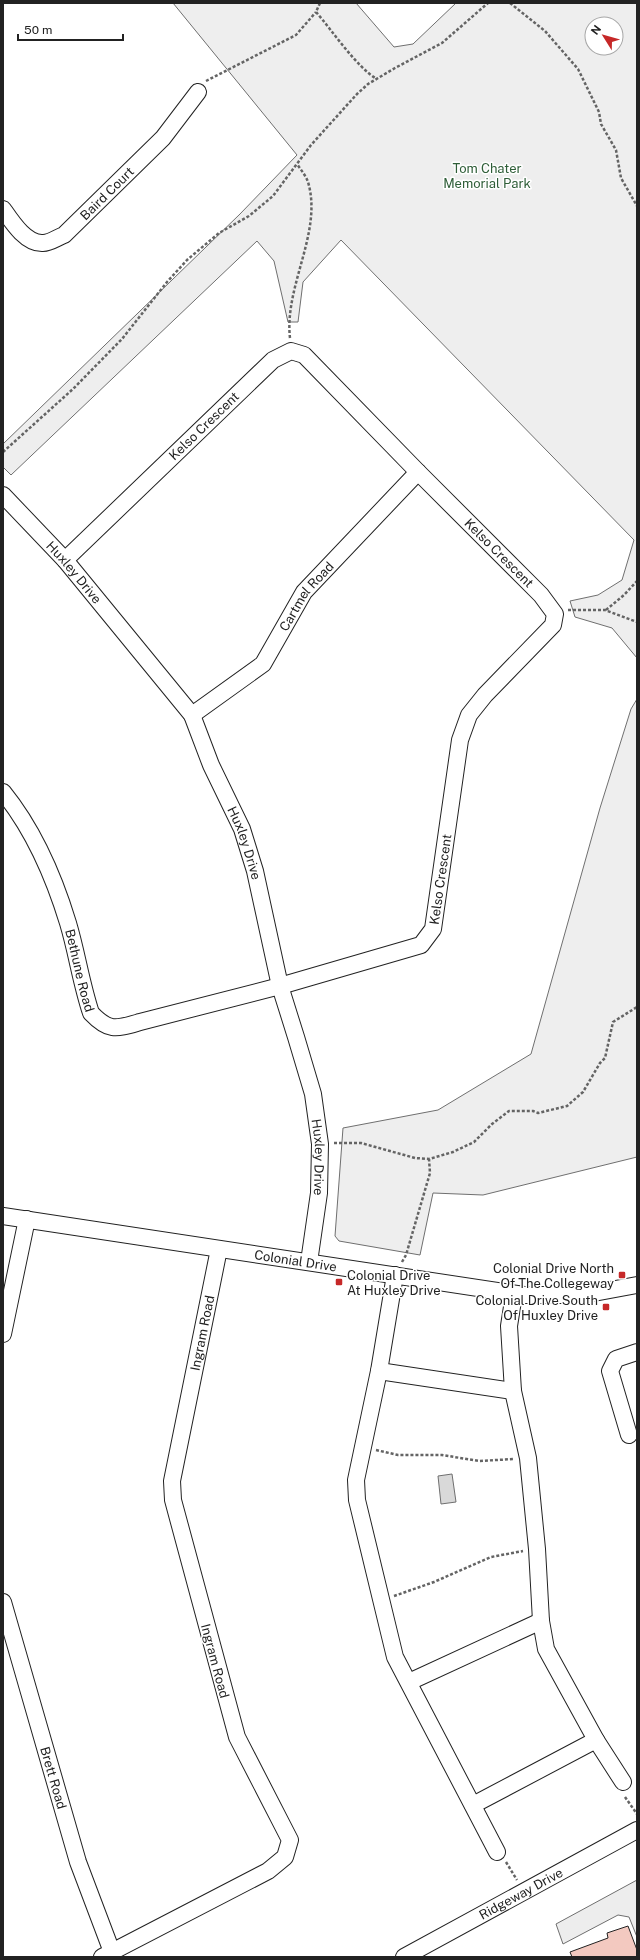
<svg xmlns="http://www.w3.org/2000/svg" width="640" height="1960" font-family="'Public Sans',sans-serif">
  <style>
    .green { fill: #eee; stroke: #6f6f6f; fill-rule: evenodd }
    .parking { fill: #ededed; stroke: #6f6f6f }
    .water { fill: #d9d9d9; stroke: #6f6f6f }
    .building { fill: #f3c9c0; stroke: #222 }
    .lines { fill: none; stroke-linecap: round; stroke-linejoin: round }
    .minor-casing { stroke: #222; stroke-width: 18 }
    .path { stroke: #646464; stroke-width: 2.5; stroke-dasharray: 3 2; stroke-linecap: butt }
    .minor { stroke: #fff; stroke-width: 16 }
    .poi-dot { fill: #c62828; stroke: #fff; stroke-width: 1.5 }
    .labels { text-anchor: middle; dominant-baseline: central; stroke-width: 3; stroke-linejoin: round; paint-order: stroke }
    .park-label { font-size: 13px; fill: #2f5e38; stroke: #fff }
    .street-label { font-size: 13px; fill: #222; stroke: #fff }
    .poi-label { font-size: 13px; fill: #222; stroke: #fff; text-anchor: end }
  </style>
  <rect width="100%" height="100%" fill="#fff"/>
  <g class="green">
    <path d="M173,3h183l38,44 19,-3 43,-41h181v655l-25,-30 -37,-11 -5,-16 28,-6 24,-15 12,-40 -293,-300 -38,42 -5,40h-10l-14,-61 -17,-20 -246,234 -8,-8v-23l237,-230 57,-59zM592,24h24v24h-24z"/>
    <polygon points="637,699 637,1157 483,1195 433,1193 420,1255 339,1241 335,1236 343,1128 438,1110 531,1054 600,808 631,709"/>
  </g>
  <polygon class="parking" points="637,1880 637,1937 629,1917 618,1915 563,1944 556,1924"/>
  <polygon class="water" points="452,1474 456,1502 441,1504 438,1476"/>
  <polygon class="building" points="628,1926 637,1950 637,1957 572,1957 570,1952 608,1938 607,1933"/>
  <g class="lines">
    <defs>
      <g id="minor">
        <path id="s1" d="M3,209c9,13 23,35 40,34 7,0 15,-6 21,-8l99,-97 35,-46"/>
        <path id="s2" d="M3,495l62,65 127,155 19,50 31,64 13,42 25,115 16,51 17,57 7,50 -1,49 -10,69"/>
        <path id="s3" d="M192,715l71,-51 41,-72 114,-120"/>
        <path id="s4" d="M3,792c30,37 51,85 65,131 9,30 13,60 23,90 18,19 25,16 49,9l140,-36 141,-41 12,-16 27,-189 9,-25 16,-20 68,-70 2,-11 -14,-19 -123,-123 -114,-117 -13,-4 -18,9 -208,200"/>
        <path id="s5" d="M3,1216l521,79h59l54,-10"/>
        <polyline points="395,1275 379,1371 356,1480 357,1500 395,1657 497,1852"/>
        <polyline points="514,1294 509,1326 513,1391 528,1458 537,1549 541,1621 546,1649 596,1740 623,1782"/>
        <polyline points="3,1334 27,1219"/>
        <polyline points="379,1371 513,1391"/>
        <polyline points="629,1435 610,1371 616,1359 637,1352"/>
        <path id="s6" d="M3,1602l75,260 34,90"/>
        <polyline points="409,1682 541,1621"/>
        <polyline points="473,1805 596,1740"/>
        <path id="s7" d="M102,1957l166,-86 17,-14 5,-17 -53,-103 -64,-237 -1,-19 47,-232"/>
        <path id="s8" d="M404,1957l233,-127"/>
      </g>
    </defs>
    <use href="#minor" class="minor-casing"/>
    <g class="path">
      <path d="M320,3l-4,9c16,18 41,56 61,67"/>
      <polyline points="510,3 545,31 578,69 599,112 601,124 616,150 621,178 637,206"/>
      <polyline points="206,81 296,35 316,12"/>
      <path d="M290,338c-6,-52 33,-106 18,-156 -2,-6 -7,-12 -11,-18"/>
      <polyline points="3,452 73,389 122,339 167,282 187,260 219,233 249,216 273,196 311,145 357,94 368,84 395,68 442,43 488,3"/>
      <polyline points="568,610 605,610 637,622"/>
      <polyline points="606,610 624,595 637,581"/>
      <polyline points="334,1143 361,1143 415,1158 429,1159 453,1152 474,1142 492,1124 509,1111 533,1111 538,1113 567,1106 583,1092 600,1063 605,1058 613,1022 637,1007"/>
      <polyline points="402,1262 406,1255 430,1173 429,1159"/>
      <polyline points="376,1450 398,1455 442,1455 479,1461 514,1459"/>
      <polyline points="394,1596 434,1582 491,1557 523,1551"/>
      <polyline points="625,1797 637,1814"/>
      <polyline points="506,1862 517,1880"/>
    </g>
    <use href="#minor" class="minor"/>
  </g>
  <g class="poi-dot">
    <rect x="618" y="1271" width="8" height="8" rx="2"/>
    <rect x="335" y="1278" width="8" height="8" rx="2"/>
    <rect x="602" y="1303" width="8" height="8" rx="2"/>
  </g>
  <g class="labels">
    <g class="park-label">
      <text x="487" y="168">Tom Chater<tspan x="487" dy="15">Memorial Park</tspan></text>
    </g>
    <g class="street-label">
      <text stroke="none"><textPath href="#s1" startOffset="137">Baird Court</textPath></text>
      <text transform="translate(204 426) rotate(-44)">Kelso Crescent</text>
      <text transform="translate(499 553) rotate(45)">Kelso Crescent</text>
      <text stroke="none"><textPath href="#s2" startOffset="105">Huxley Drive</textPath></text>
      <text stroke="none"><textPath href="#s3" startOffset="168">Cartmel Road</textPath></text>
      <text stroke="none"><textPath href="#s2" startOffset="429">Huxley Drive</textPath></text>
      <text stroke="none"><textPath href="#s4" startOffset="656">Kelso Crescent</textPath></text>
      <text stroke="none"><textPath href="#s4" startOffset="196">Bethune Road</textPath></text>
      <text stroke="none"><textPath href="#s2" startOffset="753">Huxley Drive</textPath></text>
      <text stroke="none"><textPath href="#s5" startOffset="296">Colonial Drive</textPath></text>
      <text stroke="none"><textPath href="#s7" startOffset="758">Ingram Road</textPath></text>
      <text transform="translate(215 1661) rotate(75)">Ingram Road</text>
      <text stroke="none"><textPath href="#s6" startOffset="183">Brett Road</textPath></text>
      <text stroke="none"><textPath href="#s8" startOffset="133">Ridgeway Drive</textPath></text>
    </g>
    <g class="poi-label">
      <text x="614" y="1268">Colonial Drive North<tspan x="614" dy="15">Of The Collegeway</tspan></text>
      <text x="347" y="1275" text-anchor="start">Colonial Drive<tspan x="347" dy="15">At Huxley Drive</tspan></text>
      <text x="598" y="1300">Colonial Drive South<tspan x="598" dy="15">Of Huxley Drive</tspan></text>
    </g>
  </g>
  <rect width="640" height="1960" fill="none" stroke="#222222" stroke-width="8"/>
  <g transform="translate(604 36) rotate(307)"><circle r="19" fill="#ffffff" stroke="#a7a7a7"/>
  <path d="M0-3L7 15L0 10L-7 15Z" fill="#c62828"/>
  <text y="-6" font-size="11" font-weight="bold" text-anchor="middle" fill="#222222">N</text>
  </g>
  <path d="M18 34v6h105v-6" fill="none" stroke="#222222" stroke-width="2"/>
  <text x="24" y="34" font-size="12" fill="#222222" stroke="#ffffff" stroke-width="3" paint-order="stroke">50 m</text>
</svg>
